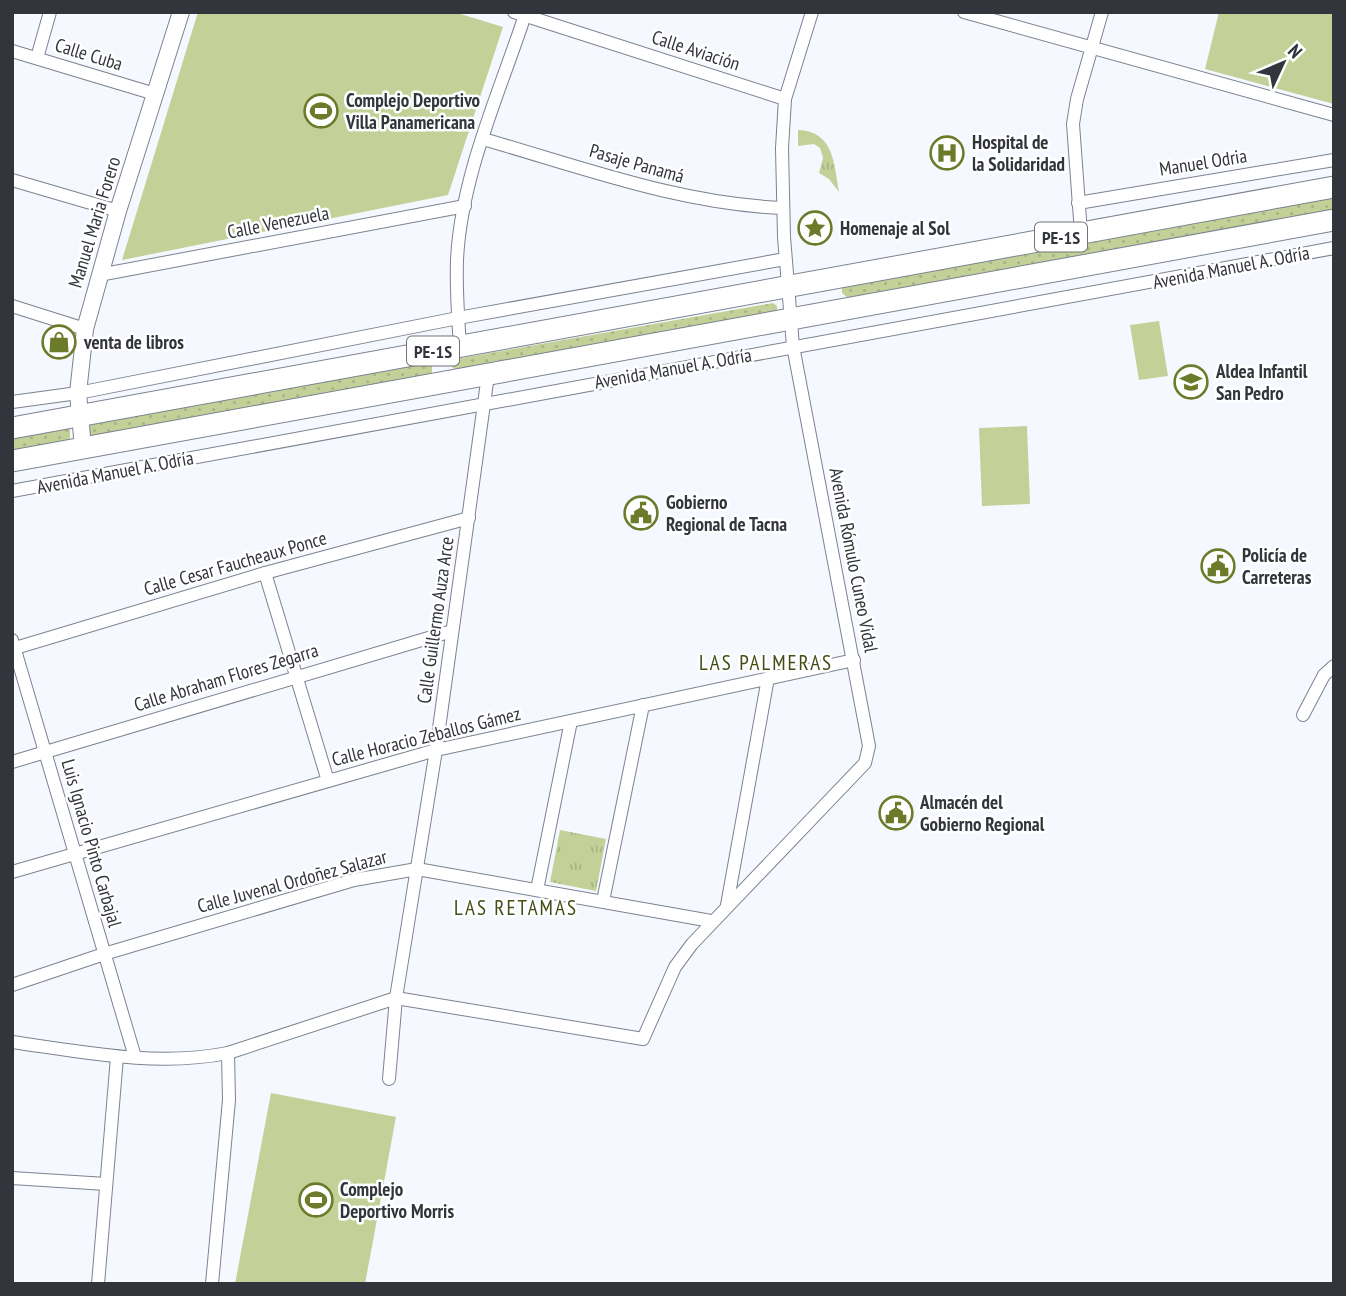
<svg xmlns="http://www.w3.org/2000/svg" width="1346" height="1296" font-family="'PT Sans Narrow',sans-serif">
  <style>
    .grass { fill: url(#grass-dots) }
    .park { fill: url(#park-tufts) }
    .garden { fill: #c3d198 }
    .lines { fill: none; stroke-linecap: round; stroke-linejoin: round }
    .minor-casing { stroke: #7c8290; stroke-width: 14 }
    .tertiary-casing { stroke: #7c8290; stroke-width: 18 }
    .trunk-casing { stroke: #7c8290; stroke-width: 23 }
    .minor { stroke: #fff; stroke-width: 12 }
    .tertiary { stroke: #fff; stroke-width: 16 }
    .trunk { stroke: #fff; stroke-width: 21 }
    .labels { text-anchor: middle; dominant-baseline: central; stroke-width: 5; stroke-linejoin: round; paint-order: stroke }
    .shield { fill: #fff; stroke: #707276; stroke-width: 2 }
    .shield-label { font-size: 18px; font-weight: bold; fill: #32353b }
    .street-label { font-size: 19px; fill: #32353b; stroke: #fff }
    .poi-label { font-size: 19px; font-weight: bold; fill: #32353b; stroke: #fff; text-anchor: start }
    .neighbourhood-label { font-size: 21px; letter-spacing: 2px; fill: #434e16; stroke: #fff }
  </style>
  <defs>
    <pattern id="grass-dots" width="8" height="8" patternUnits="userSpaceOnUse" patternTransform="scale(1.75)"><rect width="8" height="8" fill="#c3d198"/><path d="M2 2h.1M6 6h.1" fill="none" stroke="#a8b484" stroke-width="1.8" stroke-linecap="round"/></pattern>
    <pattern id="park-tufts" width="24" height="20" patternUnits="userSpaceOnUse" patternTransform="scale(1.75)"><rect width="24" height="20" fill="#c3d198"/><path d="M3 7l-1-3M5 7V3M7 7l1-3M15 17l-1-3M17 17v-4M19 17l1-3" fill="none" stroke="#a8b484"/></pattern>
  </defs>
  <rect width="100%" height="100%" fill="#f5f8ff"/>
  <g class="grass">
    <polygon points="1334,195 1334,213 850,300 842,293 842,285"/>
    <polygon points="773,303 777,306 777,311 457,370 452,367 456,359"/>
    <polygon points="424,363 432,366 432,373 427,377 90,438 88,422"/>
    <polygon points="70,428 70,438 66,442 12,452 12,436"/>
  </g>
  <g class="park">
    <path d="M798,130c36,1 36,34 41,62l-10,-13 -10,-6 4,-15 -3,-10 -6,-4 -16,2z"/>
    <polygon points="560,830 606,839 596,891 550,882"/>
  </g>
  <g class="garden">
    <polygon points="198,12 454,12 503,27 448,195 122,260"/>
    <polygon points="1219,12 1334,12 1334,104 1205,69"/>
    <polygon points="1159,321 1168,376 1139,380 1130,325"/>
    <polygon points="1027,426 1030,504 982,506 979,428"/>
    <polygon points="271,1093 396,1117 365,1284 235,1284"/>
  </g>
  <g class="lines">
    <defs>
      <g id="minor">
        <polyline points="514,12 785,99"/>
        <polyline points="964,12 1334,115"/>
        <polyline points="12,51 155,94"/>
        <polyline points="37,58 50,12"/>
        <path d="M483,139c98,28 197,65 300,69"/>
        <polyline points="12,180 118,211"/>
        <polyline points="1078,203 1334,160"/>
        <polyline points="1081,233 1073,124 1077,99 1102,12"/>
        <polyline points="99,275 465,206"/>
        <polyline points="12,306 85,329"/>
        <path d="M460,346c-2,-28 -4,-58 -3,-86 4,-85 43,-168 69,-248"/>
        <polyline points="12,402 78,393 458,318 785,259"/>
        <polyline points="12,491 1334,248"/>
        <polyline points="265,573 328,781"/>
        <polyline points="12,640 135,1057"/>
        <polyline points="12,649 265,573 469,518"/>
        <polyline points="1303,715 1324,675 1334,666"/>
        <polyline points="12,762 452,631"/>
        <polyline points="12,872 436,750 854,660"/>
        <polyline points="537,890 571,721"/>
        <polyline points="603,901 643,705"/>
        <polyline points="727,905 768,678"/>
        <polyline points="12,985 104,954 354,880 417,869 711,921"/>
        <path d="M12,1042c72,10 144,25 216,11l168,-55 247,41 32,-72 17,-23 173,-181 4,-17 -76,-400 -9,-109 -2,-89 3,-49 27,-87"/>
        <polyline points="389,1079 396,998 436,750 488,375"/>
        <polyline points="12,1178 106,1184"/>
        <polyline points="98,1284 117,1057"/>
        <polyline points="212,1284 229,1100 228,1053"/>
      </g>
      <polyline id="tertiary" points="83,448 78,393 85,329 118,211 181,12"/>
      <g id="trunk">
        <polyline points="12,428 1334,187"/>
        <polyline points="12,461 1334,220"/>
      </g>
    </defs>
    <use href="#minor" class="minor-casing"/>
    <use href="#tertiary" class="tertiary-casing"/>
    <use href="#trunk" class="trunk-casing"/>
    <use href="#minor" class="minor"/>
    <use href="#tertiary" class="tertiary"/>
    <use href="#trunk" class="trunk"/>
  </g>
  <defs>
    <symbol id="stadium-ring" viewBox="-11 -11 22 22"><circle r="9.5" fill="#fff" stroke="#6b7b2a" stroke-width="1.5"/><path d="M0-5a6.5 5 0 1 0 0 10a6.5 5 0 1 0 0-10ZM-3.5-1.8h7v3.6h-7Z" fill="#6b7b2a"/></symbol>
    <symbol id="hospital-ring" viewBox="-11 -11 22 22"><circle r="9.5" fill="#fff" stroke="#6b7b2a" stroke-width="1.5"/><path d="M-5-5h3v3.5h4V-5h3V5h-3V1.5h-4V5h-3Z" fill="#6b7b2a"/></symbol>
    <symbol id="sight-ring" viewBox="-11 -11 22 22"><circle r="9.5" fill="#fff" stroke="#6b7b2a" stroke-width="1.5"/><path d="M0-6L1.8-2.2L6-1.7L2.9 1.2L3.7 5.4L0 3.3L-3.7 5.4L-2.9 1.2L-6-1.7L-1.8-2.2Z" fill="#6b7b2a"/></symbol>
    <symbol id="shop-ring" viewBox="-11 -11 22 22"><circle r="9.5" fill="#fff" stroke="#6b7b2a" stroke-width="1.5"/><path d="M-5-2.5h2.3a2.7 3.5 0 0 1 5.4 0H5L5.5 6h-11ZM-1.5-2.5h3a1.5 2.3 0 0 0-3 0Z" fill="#6b7b2a"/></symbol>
    <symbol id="school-ring" viewBox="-11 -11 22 22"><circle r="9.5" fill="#fff" stroke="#6b7b2a" stroke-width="1.5"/><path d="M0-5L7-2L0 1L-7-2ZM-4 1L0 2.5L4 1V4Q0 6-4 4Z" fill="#6b7b2a"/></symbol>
    <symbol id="civic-ring" viewBox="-11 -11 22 22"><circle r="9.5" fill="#fff" stroke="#6b7b2a" stroke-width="1.5"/><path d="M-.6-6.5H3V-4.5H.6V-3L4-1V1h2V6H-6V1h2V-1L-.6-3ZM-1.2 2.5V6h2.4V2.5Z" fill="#6b7b2a"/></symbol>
  </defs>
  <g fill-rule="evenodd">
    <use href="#stadium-ring" x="302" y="92" width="38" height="38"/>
    <use href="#hospital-ring" x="928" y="134" width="38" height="38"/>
    <use href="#sight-ring" x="796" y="209" width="38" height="38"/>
    <use href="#shop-ring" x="40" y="323" width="38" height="38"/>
    <use href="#school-ring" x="1172" y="363" width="38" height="38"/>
    <use href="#civic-ring" x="622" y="494" width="38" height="38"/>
    <use href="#civic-ring" x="1199" y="547" width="38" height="38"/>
    <use href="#civic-ring" x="877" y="794" width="38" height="38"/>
    <use href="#stadium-ring" x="297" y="1181" width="38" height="38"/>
  </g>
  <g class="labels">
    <g class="shield">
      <rect x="1035" y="222.5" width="52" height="29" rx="5"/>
      <rect x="407" y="336.5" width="52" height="29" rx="5"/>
    </g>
    <g class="shield-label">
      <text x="1061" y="237">PE-1S</text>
      <text x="433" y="351">PE-1S</text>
    </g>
    <g class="street-label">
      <text transform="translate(696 50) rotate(18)">Calle Aviación</text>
      <text transform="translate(89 54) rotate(17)">Calle Cuba</text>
      <text transform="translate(1203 162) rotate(-9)">Manuel Odria</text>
      <text transform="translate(637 163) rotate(16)">Pasaje Panamá</text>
      <text transform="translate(94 222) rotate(-73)">Manuel Maria Forero</text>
      <text transform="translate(278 222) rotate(-11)">Calle Venezuela</text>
      <text transform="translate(1231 267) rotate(-11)">Avenida Manuel A. Odría</text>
      <text transform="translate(673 368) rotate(-10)">Avenida Manuel A. Odría</text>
      <text transform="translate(115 472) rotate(-11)">Avenida Manuel A. Odría</text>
      <text transform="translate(854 560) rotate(79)">Avenida Rómulo Cuneo Vidal</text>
      <text transform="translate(235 563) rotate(-16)">Calle Cesar Faucheaux Ponce</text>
      <text transform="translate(435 620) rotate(-82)">Calle Guillermo Auza Arce</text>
      <text transform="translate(226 677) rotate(-17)">Calle Abraham Flores Zegarra</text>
      <text transform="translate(426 736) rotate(-14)">Calle Horacio Zeballos Gámez</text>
      <text transform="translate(92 843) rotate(74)">Luis Ignacio Pinto Carbajal</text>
      <text transform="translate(292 881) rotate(-15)">Calle Juvenal Ordoñez Salazar</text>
    </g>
    <g class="poi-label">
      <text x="346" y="100">Complejo Deportivo<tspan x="346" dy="22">Villa Panamericana</tspan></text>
      <text x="972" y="142">Hospital de<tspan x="972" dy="22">la Solidaridad</tspan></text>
      <text x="840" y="228">Homenaje al Sol</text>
      <text x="84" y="342">venta de libros</text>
      <text x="1216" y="371">Aldea Infantil<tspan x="1216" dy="22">San Pedro</tspan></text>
      <text x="666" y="502">Gobierno<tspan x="666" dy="22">Regional de Tacna</tspan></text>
      <text x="1242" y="555">Policía de<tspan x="1242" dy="22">Carreteras</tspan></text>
      <text x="920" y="802">Almacén del<tspan x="920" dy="22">Gobierno Regional</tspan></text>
      <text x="340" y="1189">Complejo<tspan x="340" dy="22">Deportivo Morris</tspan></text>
    </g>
    <g class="neighbourhood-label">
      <text x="766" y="662">LAS PALMERAS</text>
      <text x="516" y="907">LAS RETAMAS</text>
    </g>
  </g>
  <rect width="1346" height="1296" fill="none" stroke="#32353b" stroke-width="28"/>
  <g transform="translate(1283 63) rotate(46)" stroke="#ffffff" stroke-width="5" paint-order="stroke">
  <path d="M0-5L12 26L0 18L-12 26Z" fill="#32353b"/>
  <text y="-10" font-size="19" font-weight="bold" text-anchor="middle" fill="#32353b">N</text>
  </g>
</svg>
